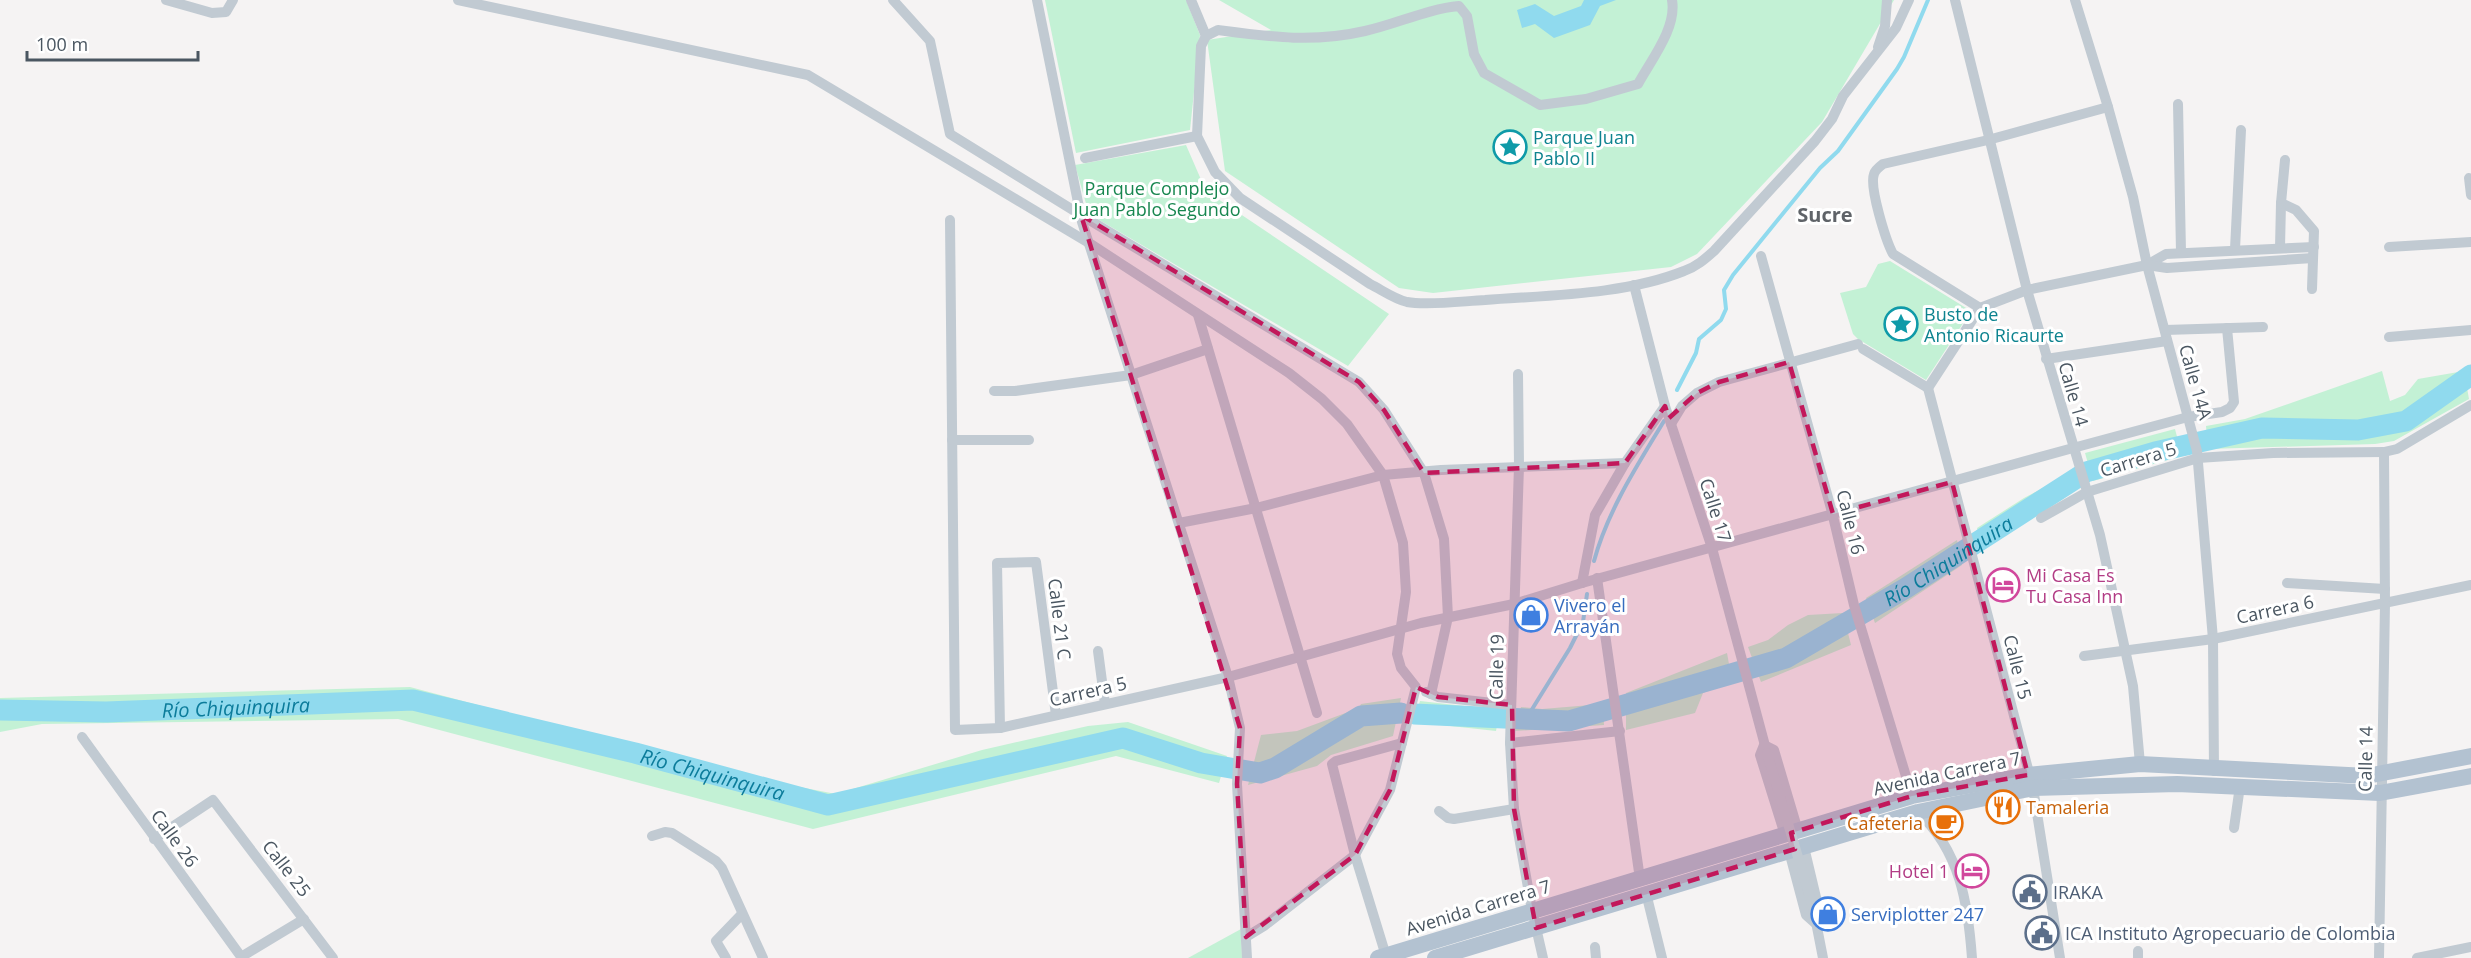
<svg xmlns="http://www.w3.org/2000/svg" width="2471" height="958" font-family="'Open Sans',sans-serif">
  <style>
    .green { fill: #c3f1d5 }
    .water { fill: #90daee }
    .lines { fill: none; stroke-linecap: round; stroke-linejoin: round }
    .stream { stroke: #90daee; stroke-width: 4 }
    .river { stroke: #90daee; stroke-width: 21 }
    .minor { stroke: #c1cad2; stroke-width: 10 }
    .primary { stroke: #b3c2d1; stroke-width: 16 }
    .minor-bridge { stroke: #c1cad2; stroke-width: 10 }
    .marked { fill: #c2185b; fill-opacity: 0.2; stroke: #c2185b; stroke-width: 4.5; stroke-dasharray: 12 8; stroke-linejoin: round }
    .labels { text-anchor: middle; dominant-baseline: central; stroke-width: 6; stroke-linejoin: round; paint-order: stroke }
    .culture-label { font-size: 18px; fill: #0d838f; stroke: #fff; text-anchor: start }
    .park-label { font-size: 18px; fill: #17864f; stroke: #fff }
    .street-label { font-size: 18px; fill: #4a5661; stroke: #fff }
    .hotel-label { font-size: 18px; fill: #b23c85; stroke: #fff; text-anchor: start }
    .shop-label { font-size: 18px; fill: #366cbe; stroke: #fff; text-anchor: start }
    .food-label { font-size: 18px; fill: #c56008; stroke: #fff; text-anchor: start }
    .service-label { font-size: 18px; fill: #4e5e75; stroke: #fff; text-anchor: start }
    .neighbourhood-label { font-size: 20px; font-weight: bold; fill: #5f6368; stroke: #fff }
    .water-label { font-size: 20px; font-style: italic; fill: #0c7c9b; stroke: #fff }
  </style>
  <rect width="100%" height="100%" fill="#f5f3f3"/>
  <g class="green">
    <polygon points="1045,0 1186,0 1200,35 1190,130 1076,153"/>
    <polygon points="1219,0 1894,0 1822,122 1697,254 1671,267 1433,293 1399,288 1225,171 1207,40 1271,30"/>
    <polygon points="1186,145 1206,191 1389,314 1348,366 1089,214 1075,165"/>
    <polygon points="1890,261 1971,311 1926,380 1858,339 1853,334 1840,293 1866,287 1878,264"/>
    <polygon points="2382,371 2390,401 2405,395 2418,379 2464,371 2469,399 2394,441 2375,444 2208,449 2206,426 2245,419"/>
    <polygon points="2175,429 2182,456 2093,481 2085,453"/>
    <polygon points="2070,474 2076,489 1982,550 1977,528 2024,498"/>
    <polygon points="1957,540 1962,565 1875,623 1866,598"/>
    <polygon points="1843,613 1851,645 1761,682 1748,647 1768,640 1788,625 1808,615"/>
    <polygon points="1727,653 1732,681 1703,693 1695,713 1626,730 1626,693"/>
    <polygon points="410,687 758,779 836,794 982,750 1088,726 1128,722 1227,756 1219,783 1116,756 813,829 398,719 42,724 0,732 0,698"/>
    <polygon points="1401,698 1393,736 1331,755 1317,766 1248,785 1261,735 1297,731 1359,708 1361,704"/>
    <polygon points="1420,701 1500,710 1496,731 1414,722"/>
    <polygon points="1603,704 1604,725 1515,731 1521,707 1542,709"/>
    <polygon points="1241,929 1242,958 1188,958"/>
  </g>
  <polygon class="water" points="1584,0 1616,0 1600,6 1590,25 1554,38 1535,24 1522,28 1517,10 1535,4 1554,16 1581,6"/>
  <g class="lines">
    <g class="stream">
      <polyline points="1677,390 1696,353 1699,339 1721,320 1726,309 1724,290 1733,275 1820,168 1838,151 1897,69 1904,57 1928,0"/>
      <path d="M1594,561c14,-51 43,-95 70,-140"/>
      <polyline points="1526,719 1570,648 1583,622 1587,594"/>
    </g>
    <g class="river">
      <path id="s1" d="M0,710l106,2 307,-12 222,53 193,52 295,-67 78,25 59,10 15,-5 86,-52 40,-3"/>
      <path id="s2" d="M1414,714l155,7 217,-63 120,-70 180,-116 69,-20 107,-24 96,2 48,-9 65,-46"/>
    </g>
    <g class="minor">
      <polyline points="166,0 212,13 226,12 233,0"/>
      <polyline points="458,0 808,75 1089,243 1289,373 1322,399 1347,424 1383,475 1403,543 1406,592 1397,654 1401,668 1416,687 1390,790 1355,855 1264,926 1246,937"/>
      <polyline points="893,0 930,41 950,134 1081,215 1359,382 1384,410 1424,473 1444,539 1448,617 1431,694"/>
      <polyline points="1037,0 1082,222 1228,677 1240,728 1237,784 1247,958"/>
      <polyline points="1191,0 1206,36"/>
      <path d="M1672,0c5,28 -21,60 -34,84l-52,15 -46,6 -56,-32 -10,-19 -7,-38 -8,-10c-32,3 -62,18 -94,25 -52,12 -94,6 -147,-1l-12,6 -5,10 -4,90 18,36 25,26 130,86c12,6 24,15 37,18 20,4 57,-1 78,-2 64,-5 139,-5 199,-29 12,-4 21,-12 30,-20l101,-110 17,-22 11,-23 53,-68 13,-28"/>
      <polyline points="1955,0 2027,290 2100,535 2133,686 2140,764"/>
      <polyline points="2075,0 2108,107 2133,197 2147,265 2197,451 2213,639 2214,771"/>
      <polyline points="1878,47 1885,26 1887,0"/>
      <polyline points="2178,104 2181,252"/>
      <polyline points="1085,158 1197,136"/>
      <polyline points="2469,178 2471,195"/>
      <polyline points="2281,203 2296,210 2314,231 2312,289"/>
      <polyline points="950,220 955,730 1000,728 1228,677 1421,623 1514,604 1582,583 2073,448 2188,417 2222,412 2230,408 2234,402 2227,328"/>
      <polyline points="2389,247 2471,242"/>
      <polyline points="2280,248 2281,203 2285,160"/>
      <polyline points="2235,249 2241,130"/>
      <polyline points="1761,256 1832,512 1854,605 1912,796"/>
      <polyline points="2147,265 2166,254 2314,247"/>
      <polyline points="1634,285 1665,406 1712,548 1767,753"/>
      <path d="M1980,308l-87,-54c-7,-13 -24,-67 -19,-80 1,-4 5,-7 9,-10l105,-24 120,-33"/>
      <polyline points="1198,315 1317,713"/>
      <polyline points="2165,330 2263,327"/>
      <polyline points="2389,337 2471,330"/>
      <polyline points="1863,349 1928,388"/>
      <polyline points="2046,359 2167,341"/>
      <polyline points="1518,374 1519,466 1510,743 1514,809 1532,910 1543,958"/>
      <polyline points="1928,388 2033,788 2060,958"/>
      <polyline points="1928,388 1980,308 2027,290 2147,265 2167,268 2313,258"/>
      <polyline points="994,391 1015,391 1131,375 1208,349"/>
      <polyline points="1671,424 1682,406 1697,393 1719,382 1858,344"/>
      <polyline points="952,440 1029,440"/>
      <polyline points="2041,518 2087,492 2198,458 2273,453 2384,452 2397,449 2471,405"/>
      <polyline points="1179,523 1256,508 1383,475 1441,470 1625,463"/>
      <polyline points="1597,578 1640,879"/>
      <polyline points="1582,583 1595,515 1625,463 1665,406"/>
      <polyline points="2287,583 2385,589"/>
      <polyline points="1098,651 1105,704"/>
      <polyline points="2084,656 2213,639 2471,585"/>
      <polyline points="1426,692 1438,697 1511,705"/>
      <polyline points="1000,728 997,563 1036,562 1056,715"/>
      <polyline points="82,737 242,958"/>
      <polyline points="1510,743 1620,731"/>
      <polyline points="1439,811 1448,818 1454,819 1514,809"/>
      <path d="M1918,812c42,39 50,91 54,146"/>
      <polyline points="2234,828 2240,786"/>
      <polyline points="1785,835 1760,755 1764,745 1774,750 1798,831"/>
      <polyline points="652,836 665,832 672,833 716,861 722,868 763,958"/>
      <polyline points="154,839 213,800 333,958"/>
      <polyline points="1804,847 1819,910 1817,917"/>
      <polyline points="1789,851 1806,915 1815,923"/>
      <polyline points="1646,893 1662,958"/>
      <polyline points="1815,917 1823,958"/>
      <polyline points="1595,947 1596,958"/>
      <polyline points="2138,951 2138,958"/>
      <polyline points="1386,956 1355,855 1332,764 1336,761 1402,743"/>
      <polyline points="241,957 304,919"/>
      <polyline points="726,958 716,941 742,914"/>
      <polyline points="2379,958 2385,603 2384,452"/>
      <polyline points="2417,958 2471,947"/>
    </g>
    <g class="primary">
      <polyline points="1378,958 1912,796 2028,775 2140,764 2367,776 2471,756"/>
      <polyline points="1435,958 1918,812 2033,788 2177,784 2380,793 2471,776"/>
    </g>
    <polyline class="minor-bridge" points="1767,753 1814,911"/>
  </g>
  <path class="marked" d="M1081,215l278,167 25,28 40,63 201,-10 40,-57 4,12 28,-25 22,-11 70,-20 44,152 119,-32 76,293 -116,21 -121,37 4,16 -259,79 -22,-119 -2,-104 -74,-8 -22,-10 -26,103 -35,65 -109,82 -9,-153 3,-56z"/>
  <defs>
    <symbol id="sight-ring" viewBox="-11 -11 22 22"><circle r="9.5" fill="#fff" stroke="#0f9aa8" stroke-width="1.5"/><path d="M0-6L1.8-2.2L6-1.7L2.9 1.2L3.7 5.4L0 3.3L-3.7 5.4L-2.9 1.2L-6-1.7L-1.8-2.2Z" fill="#0f9aa8"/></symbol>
    <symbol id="hotel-ring" viewBox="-11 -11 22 22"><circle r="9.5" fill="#fff" stroke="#d1479c" stroke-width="1.5"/><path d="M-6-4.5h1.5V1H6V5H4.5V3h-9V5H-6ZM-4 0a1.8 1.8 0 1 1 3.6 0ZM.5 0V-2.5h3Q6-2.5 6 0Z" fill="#d1479c"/></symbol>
    <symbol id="shop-ring" viewBox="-11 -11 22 22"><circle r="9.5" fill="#fff" stroke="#3f7fe0" stroke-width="1.5"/><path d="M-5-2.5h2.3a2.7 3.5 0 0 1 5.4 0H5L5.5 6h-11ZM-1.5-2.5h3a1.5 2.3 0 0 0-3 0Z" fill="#3f7fe0"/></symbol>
    <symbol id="restaurant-ring" viewBox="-11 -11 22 22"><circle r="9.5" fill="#fff" stroke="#e8710a" stroke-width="1.5"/><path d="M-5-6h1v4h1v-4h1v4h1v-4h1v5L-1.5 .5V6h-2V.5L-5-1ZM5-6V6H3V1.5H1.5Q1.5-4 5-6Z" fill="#e8710a"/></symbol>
    <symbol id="cafe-ring" viewBox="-11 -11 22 22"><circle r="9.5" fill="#fff" stroke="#e8710a" stroke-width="1.5"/><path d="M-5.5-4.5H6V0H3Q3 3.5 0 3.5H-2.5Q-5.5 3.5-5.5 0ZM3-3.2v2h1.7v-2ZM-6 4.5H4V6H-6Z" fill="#e8710a"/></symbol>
    <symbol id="civic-ring" viewBox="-11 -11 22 22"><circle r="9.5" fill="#fff" stroke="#5c6f8a" stroke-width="1.5"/><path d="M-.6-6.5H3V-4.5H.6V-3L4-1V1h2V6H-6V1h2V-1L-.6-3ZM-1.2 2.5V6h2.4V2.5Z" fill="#5c6f8a"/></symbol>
  </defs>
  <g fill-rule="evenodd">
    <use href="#sight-ring" x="1491" y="128" width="38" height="38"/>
    <use href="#sight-ring" x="1882" y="305" width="38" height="38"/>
    <use href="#hotel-ring" x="1984" y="566" width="38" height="38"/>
    <use href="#shop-ring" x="1512" y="596" width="38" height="38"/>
    <use href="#restaurant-ring" x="1984" y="788" width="38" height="38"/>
    <use href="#cafe-ring" x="1927" y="804" width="38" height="38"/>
    <use href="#hotel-ring" x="1953" y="852" width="38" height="38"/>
    <use href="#civic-ring" x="2011" y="873" width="38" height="38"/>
    <use href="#shop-ring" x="1809" y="895" width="38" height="38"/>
    <use href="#civic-ring" x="2023" y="914" width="38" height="38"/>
  </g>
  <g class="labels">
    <g class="culture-label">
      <text x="1533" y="137">Parque Juan<tspan x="1533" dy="21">Pablo II</tspan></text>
      <text x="1924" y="314">Busto de<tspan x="1924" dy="21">Antonio Ricaurte</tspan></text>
    </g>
    <g class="park-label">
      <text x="1157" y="188">Parque Complejo<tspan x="1157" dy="21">Juan Pablo Segundo</tspan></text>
    </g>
    <g class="street-label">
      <text transform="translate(2196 382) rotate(74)">Calle 14A</text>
      <text transform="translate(2074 394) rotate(74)">Calle 14</text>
      <text transform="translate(2138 459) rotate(-17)">Carrera 5</text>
      <text transform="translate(1716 510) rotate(72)">Calle 17</text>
      <text transform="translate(1851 522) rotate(76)">Calle 16</text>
      <text transform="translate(2275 609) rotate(-12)">Carrera 6</text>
      <text transform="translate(1060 619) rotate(83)">Calle 21 C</text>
      <text transform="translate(1496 667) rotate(-89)">Calle 19</text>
      <text transform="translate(2018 667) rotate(76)">Calle 15</text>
      <text transform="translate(1088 691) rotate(-13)">Carrera 5</text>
      <text transform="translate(2365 759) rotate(-89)">Calle 14</text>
      <text transform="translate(1947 773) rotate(-12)">Avenida Carrera 7</text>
      <text transform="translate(175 838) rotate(54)">Calle 26</text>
      <text transform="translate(287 868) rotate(52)">Calle 25</text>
      <text transform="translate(1478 907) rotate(-17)">Avenida Carrera 7</text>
    </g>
    <g class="hotel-label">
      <text x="2026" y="575">Mi Casa Es<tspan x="2026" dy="21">Tu Casa Inn</tspan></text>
      <text x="1949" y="871" text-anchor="end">Hotel 1</text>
    </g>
    <g class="shop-label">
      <text x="1554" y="605">Vivero el<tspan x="1554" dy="21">Arrayán</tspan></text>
      <text x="1851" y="914">Serviplotter 247</text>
    </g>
    <g class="food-label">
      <text x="2026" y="807">Tamaleria</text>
      <text x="1923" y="823" text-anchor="end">Cafeteria</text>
    </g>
    <g class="service-label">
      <text x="2053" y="892">IRAKA</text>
      <text x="2065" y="933">ICA Instituto Agropecuario de Colombia</text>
    </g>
    <g class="neighbourhood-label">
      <text x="1825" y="214">Sucre</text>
    </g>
    <g class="water-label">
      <text stroke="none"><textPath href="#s2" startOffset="570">Río Chiquinquira</textPath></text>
      <text stroke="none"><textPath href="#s1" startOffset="236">Río Chiquinquira</textPath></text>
      <text stroke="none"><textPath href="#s1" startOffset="722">Río Chiquinquira</textPath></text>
    </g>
  </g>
  <path d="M27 51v9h171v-9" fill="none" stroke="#4a5661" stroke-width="3"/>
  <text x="36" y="51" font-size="18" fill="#4a5661" stroke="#ffffff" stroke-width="4.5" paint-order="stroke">100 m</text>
</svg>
